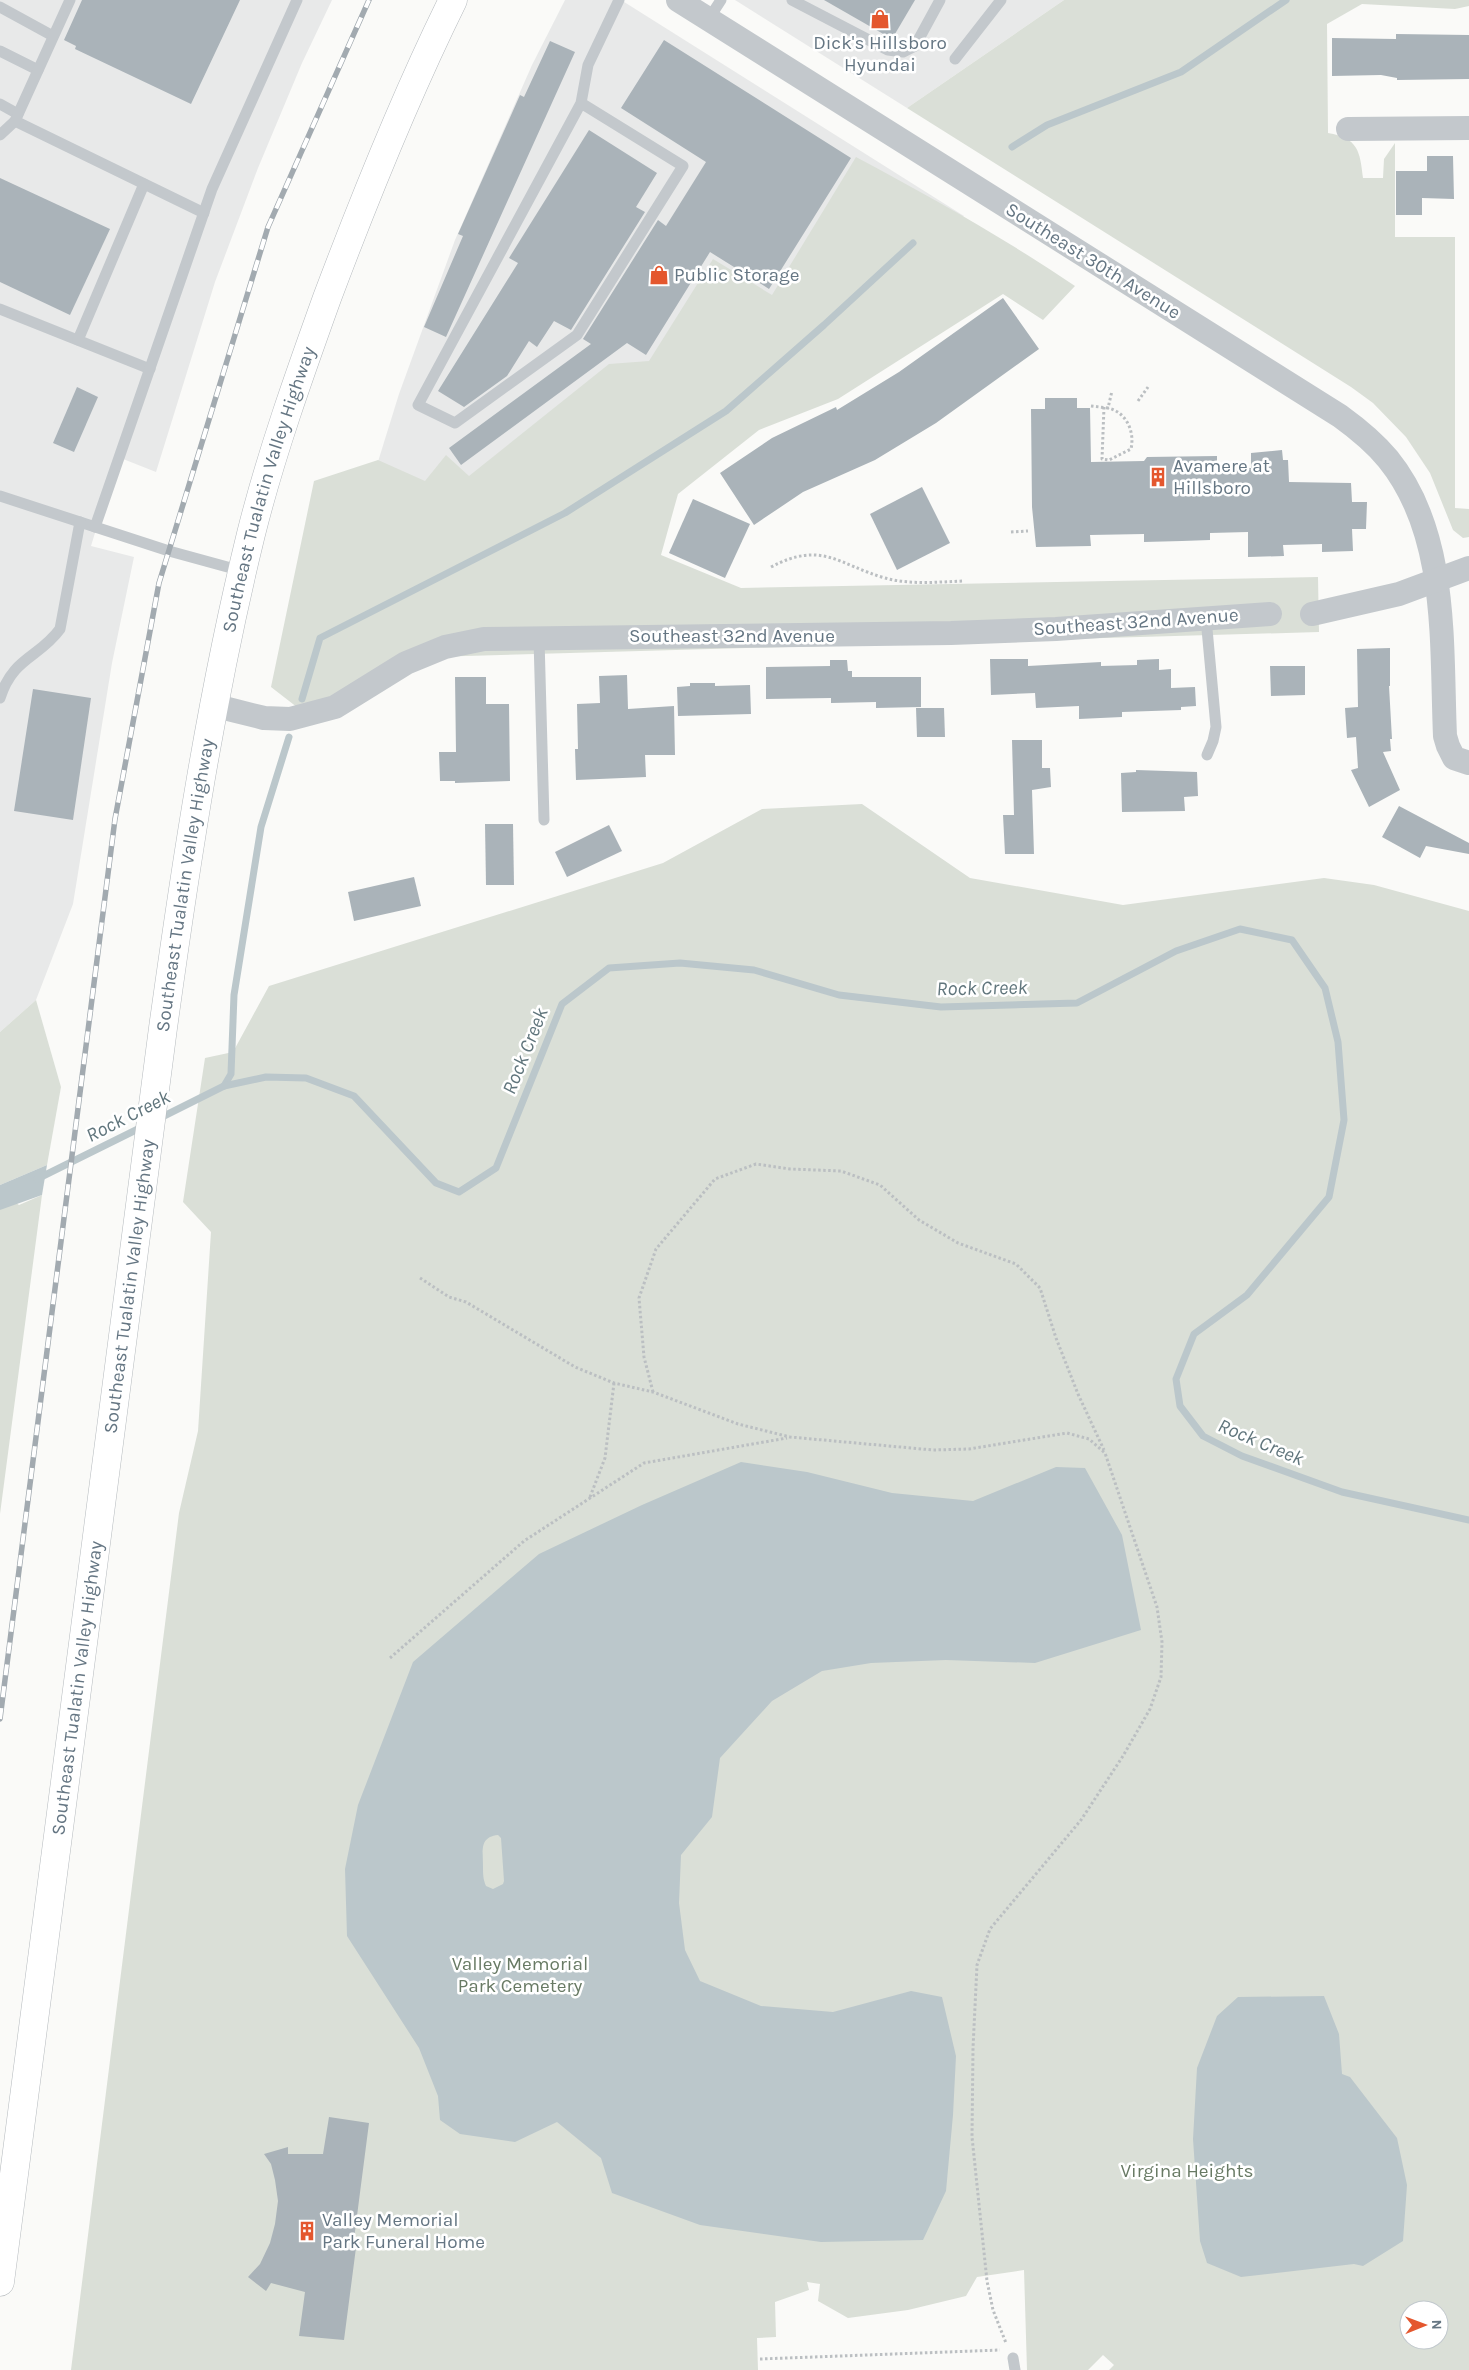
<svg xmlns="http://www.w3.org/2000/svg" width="1469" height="2370" font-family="Karla,sans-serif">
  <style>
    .built { fill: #e8e9e9 }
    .green { fill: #dadfd7; fill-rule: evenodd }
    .water { fill: #bbc7cb; fill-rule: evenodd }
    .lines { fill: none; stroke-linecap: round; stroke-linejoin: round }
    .stream { stroke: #bbc7cb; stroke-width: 7 }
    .building { fill: #aab3b9 }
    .primary-casing { stroke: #b5babe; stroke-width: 29 }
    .path { stroke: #bbbfc2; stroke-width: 3; stroke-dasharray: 2.5 2.5; stroke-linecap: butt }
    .service { stroke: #c3c8cc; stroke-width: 11 }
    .minor { stroke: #c3c8cc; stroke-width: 24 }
    .primary { stroke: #fff; stroke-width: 28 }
    .rail-casing { stroke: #a2aab0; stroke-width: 5.5 }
    .rail { stroke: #fff; stroke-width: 4; stroke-dasharray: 11; stroke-linecap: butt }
    .labels { text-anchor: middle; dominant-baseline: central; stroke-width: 5; stroke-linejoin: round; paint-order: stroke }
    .poi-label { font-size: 19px; fill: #657683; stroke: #fff; text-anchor: start }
    .street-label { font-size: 19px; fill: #657683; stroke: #fff }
    .park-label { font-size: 19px; fill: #687a64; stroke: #fff }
    .water-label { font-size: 20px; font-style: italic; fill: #60757c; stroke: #fff }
  </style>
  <rect width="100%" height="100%" fill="#fafaf8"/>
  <g class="built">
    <polygon points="0,0 332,0 302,63 258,168 215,282 156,472 118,457 91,546 134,557 112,663 73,904 36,1000 0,1032"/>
    <polygon points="565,0 621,0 964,216 550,496 358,526 399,394 455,240 532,65"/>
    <polygon points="735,0 1064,0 907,108"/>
  </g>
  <g class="green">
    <path d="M1064,0h405v6l-14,3 -93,-5 -35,20 1,109c30,5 32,18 35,45h20l1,-19 11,-16v94h60v271l14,1v28l-6,1 -10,-8 -23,-57 -24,-36 -33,-34 -22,-16 -444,-279z"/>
    <path d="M856,157c75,40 148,81 219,129l-32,34 -40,-26 -165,105 -79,31 -81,64 -17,61 80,33 577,-11 1,55 -889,25 -119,61 -40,-31 43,-206 64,-21 47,21 21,-26 23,21 140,-112 40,-3 64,-102 59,36z"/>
    <path d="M862,804l108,74 153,27 201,-27 50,7 95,26v1459h-360l5,-5 -11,-10 -15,15h-61l-3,-100 -47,7 -11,19 -58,14 -60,8 -30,-17 2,-17 -13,-2 2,8 -34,12 1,35 -19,1 1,32h-687l108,-857 19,-82 13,-199 -28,-30 22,-144 28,-6 36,-66 394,-123 99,-54zM1409,2310h30v30h-30z"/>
    <polygon points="36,1000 61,1087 47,1165 0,1185 0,1032"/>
    <polygon points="0,1191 19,1205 42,1195 0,1514"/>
  </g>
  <g class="water">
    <polygon points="47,1165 42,1195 0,1210 0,1185"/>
    <path d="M741,1462l66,10 85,21 81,8 83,-34 29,1 37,67 19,95 -106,33 -89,-3 -75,3 -49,8 -50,30 -52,57 -8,59 -31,38 -2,48 6,47 15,31 61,25 72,6 78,-21 31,6 14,59 -3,59 -7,76 -23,49 -102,2 -121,-17 -88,-32 -11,-35 -44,-36 -42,20 -55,-8 -20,-14 -2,-24 -19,-48 -72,-112 -2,-67 13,-64 55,-143 126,-108 103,-49zM498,1835l3,3 3,43 -1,3 -10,5 -7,-3c-3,-7 -3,-12 -3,-20 0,-15 -4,-29 15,-31z"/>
    <polygon points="1324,1996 1339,2034 1342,2074 1350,2077 1397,2138 1407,2185 1403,2241 1363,2266 1354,2264 1241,2277 1207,2263 1200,2241 1193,2139 1197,2068 1217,2016 1238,1997"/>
  </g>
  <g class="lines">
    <g class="stream">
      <polyline points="1012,147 1047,125 1181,72 1286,0"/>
      <polyline points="302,699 320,638 565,513 726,411 824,325 913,243"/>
      <polyline points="224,1086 231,1074 234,995 261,827 289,737"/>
      <polyline points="158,1119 224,1086 266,1077 306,1078 354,1096 436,1183 459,1192 496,1168 562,1004 609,968 680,963 754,970 839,995 941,1007 1077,1003 1176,951 1240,929 1292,940 1325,988 1338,1042 1344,1120 1329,1197 1247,1295 1194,1334 1176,1379 1180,1406 1203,1436 1242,1456 1342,1492 1469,1520"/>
      <polyline points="37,1179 144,1126"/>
    </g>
  </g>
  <g class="building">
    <polygon points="82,0 240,0 191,104 75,49 76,46 64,40"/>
    <polygon points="824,0 915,0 892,39"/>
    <polygon points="1396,34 1469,35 1469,79 1397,80 1397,78 1381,75 1332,76 1332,38 1396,39"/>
    <polygon points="664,40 851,158 769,289 710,252 646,355 627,343 461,465 449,448 591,344 583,339 658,220 666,226 706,162 621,108"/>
    <polygon points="550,41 575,52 446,337 424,327 463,236 458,234 520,95 524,97"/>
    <polygon points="589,130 657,173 636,207 645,212 571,330 554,321 537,347 529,341 507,376 464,407 438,391 518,263 509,258"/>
    <polygon points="1427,156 1453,156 1454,199 1422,198 1422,215 1396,215 1396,171 1427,171"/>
    <polygon points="0,178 110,229 70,315 0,282"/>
    <polygon points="1003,298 1039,349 936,423 875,460 803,492 754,525 720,473 772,438 836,407 837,410 899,372"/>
    <polygon points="77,387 98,397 74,452 53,443"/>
    <polygon points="1045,398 1077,398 1077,408 1090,408 1091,462 1144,461 1147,457 1217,456 1217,467 1251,468 1251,453 1282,450 1283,460 1288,460 1289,482 1351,483 1352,502 1367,502 1366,529 1352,529 1353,551 1322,552 1322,544 1283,545 1284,556 1248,557 1248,532 1210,533 1210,540 1182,541 1144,542 1144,534 1090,535 1091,546 1036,547 1032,507 1031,409 1045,409"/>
    <polygon points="922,487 950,543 897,570 870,514"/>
    <polygon points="693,499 750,524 725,578 669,553"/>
    <polygon points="1390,648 1390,686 1389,686 1392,739 1390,739 1391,751 1383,752 1400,790 1369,807 1351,770 1358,768 1356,737 1347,738 1345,708 1358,707 1357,649"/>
    <polygon points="990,659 1028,659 1028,666 1101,662 1101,666 1137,665 1137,660 1159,659 1159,670 1171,669 1171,688 1195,687 1196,706 1181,707 1181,710 1122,712 1122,717 1079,719 1079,706 1036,708 1035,693 991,695"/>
    <polygon points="830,660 847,660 848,671 852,671 852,677 921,677 921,707 876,708 876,702 831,703 831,698 766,699 766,667 830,666"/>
    <polygon points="1270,666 1305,666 1305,695 1271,696"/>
    <polygon points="627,675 628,709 674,706 675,755 645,755 646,777 576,780 575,749 578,749 577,704 600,703 599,676"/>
    <polygon points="455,677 486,677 486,704 509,704 510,781 455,783 455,781 440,781 439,752 456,752"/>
    <polygon points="690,683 715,683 715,686 750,685 751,714 678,716 677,687 690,686"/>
    <polygon points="33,689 91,698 73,820 14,811"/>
    <polygon points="916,708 944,708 945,737 917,737"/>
    <polygon points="1012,740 1042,740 1042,768 1050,768 1051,787 1032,790 1034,854 1005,854 1003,815 1014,815"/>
    <polygon points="1136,770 1197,772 1198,796 1184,797 1185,811 1122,812 1121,773 1136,772"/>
    <polygon points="1399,806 1469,843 1469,854 1426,846 1420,858 1382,837"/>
    <polygon points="485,824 513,824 514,885 486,885"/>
    <polygon points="609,825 622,851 567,877 555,852"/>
    <polygon points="414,877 421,906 354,921 348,892"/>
    <polygon points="329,2117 369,2123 354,2239 357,2240 344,2340 299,2336 305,2292 271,2283 266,2291 248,2277 260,2264 270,2243 275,2224 278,2201 275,2180 271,2164 264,2154 288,2147 288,2154 323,2154"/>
  </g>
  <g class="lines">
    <defs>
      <g id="primary">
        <path id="s1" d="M0,2282l163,-1254c23,-166 48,-331 88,-494 20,-80 48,-158 76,-236 38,-101 78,-201 126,-298"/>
      </g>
    </defs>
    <use href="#primary" class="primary-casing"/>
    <g class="path">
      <polyline points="1138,401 1148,387"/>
      <polyline points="1091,406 1108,408 1112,391"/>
      <path d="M1104,407l-2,52 7,1 22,-11c4,-18 -5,-37 -23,-41"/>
      <polyline points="1011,532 1028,531"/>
      <path d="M771,567c51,-27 68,-2 114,11 25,7 52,4 78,3"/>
      <polyline points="420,1278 449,1297 466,1302 575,1367 614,1383 653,1392 738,1424 790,1437 933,1450 969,1449 1067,1433 1089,1439 1105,1453 1157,1607 1162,1642 1161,1677 1150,1709 1123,1756 1081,1820 990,1929 977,1965 973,2048 972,2137 987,2281 993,2310 1006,2343"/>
      <polyline points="653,1392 644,1357 639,1298 656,1249 715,1179 756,1164 790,1169 841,1171 880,1185 919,1220 958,1243 1016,1264 1040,1288 1056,1338 1078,1394 1104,1450"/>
      <polyline points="590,1497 605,1458 614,1383"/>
      <polyline points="390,1658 524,1541 644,1463 787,1438"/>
      <polyline points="760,2359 1000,2350"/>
    </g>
    <g class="service">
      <polyline points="792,0 888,50 903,52 915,46 940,0"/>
      <polyline points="0,7 53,36"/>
      <polyline points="708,20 721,0"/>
      <polyline points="0,51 38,70"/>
      <polyline points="955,59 1001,0"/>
      <polyline points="581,103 418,405 455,423 577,335 683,166 581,103 588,65 619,0"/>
      <polyline points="0,104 18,114"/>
      <polyline points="15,121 204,213"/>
      <polyline points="0,135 15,121 70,0"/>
      <polyline points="0,309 150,369"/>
      <polyline points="78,340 144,184"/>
      <polyline points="0,496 169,551 242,571"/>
      <polyline points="95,527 212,189 297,0"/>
      <polyline points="1206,618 1216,727 1213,741 1207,755"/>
      <polyline points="539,639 544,820"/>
      <path d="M0,698c13,-41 39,-40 60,-69l20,-107"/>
      <polyline points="1013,2358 1015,2370"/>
    </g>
    <g class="minor">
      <path d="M678,0l662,416c18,13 34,26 48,43 61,75 53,186 57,277l3,10 6,12 15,5"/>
      <polyline points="1348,129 1469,128"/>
      <polyline points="1312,614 1399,594 1469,568"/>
      <polyline points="212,705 264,718 290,719 335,707 406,663 445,647 484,639 951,633 1056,629 1270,614"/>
    </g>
    <use href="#primary" class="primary"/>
    <defs>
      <polyline id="rail" points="0,1719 115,819 159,583 268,227 369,0"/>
    </defs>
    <use href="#rail" class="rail-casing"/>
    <use href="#rail" class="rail"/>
  </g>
  <defs>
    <symbol id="shop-bare" viewBox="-9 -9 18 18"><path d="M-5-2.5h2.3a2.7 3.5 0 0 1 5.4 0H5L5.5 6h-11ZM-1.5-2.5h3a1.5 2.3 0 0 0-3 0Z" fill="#e4572e" stroke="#fff" stroke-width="2.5" paint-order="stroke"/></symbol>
    <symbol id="building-bare" viewBox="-9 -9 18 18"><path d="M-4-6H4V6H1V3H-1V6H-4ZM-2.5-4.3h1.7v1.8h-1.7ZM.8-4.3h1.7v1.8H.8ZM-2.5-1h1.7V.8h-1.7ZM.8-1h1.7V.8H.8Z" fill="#e4572e" stroke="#fff" stroke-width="2.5" paint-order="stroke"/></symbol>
  </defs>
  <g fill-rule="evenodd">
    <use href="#shop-bare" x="866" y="5" width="28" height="28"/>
    <use href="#shop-bare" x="645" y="261" width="28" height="28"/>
    <use href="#building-bare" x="1144" y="463" width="28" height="28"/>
    <use href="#building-bare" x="293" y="2217" width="28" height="28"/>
  </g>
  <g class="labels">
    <g class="poi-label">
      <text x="880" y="43" text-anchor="middle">Dick's Hillsboro<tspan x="880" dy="22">Hyundai</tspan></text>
      <text x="674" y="275">Public Storage</text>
      <text x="1173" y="466">Avamere at<tspan x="1173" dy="22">Hillsboro</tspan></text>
      <text x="322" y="2220">Valley Memorial<tspan x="322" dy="22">Park Funeral Home</tspan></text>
    </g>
    <g class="street-label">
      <text transform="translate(1093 261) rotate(32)">Southeast 30th Avenue</text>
      <text stroke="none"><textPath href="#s1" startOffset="1814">Southeast Tualatin Valley Highway</textPath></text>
      <text transform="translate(1136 622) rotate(-4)">Southeast 32nd Avenue</text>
      <text x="732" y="636">Southeast 32nd Avenue</text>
      <text stroke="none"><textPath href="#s1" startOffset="1409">Southeast Tualatin Valley Highway</textPath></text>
      <text stroke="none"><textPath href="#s1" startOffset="1004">Southeast Tualatin Valley Highway</textPath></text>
      <text stroke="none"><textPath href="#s1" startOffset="599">Southeast Tualatin Valley Highway</textPath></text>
    </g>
    <g class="park-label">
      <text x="520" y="1964">Valley Memorial<tspan x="520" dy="22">Park Cemetery</tspan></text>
      <text x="1187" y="2171">Virgina Heights</text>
    </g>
    <g class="water-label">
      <text transform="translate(982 988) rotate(-1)">Rock Creek</text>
      <text transform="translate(525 1051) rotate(-68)">Rock Creek</text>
      <text transform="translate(128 1116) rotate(-27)">Rock Creek</text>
      <text transform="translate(1261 1442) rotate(23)">Rock Creek</text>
    </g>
  </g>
  <g transform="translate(1424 2325) rotate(89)"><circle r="24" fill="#ffffff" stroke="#c1c8cd"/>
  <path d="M0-4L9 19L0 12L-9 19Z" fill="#e4572e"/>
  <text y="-8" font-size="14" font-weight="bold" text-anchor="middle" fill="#657683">N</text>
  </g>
</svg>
